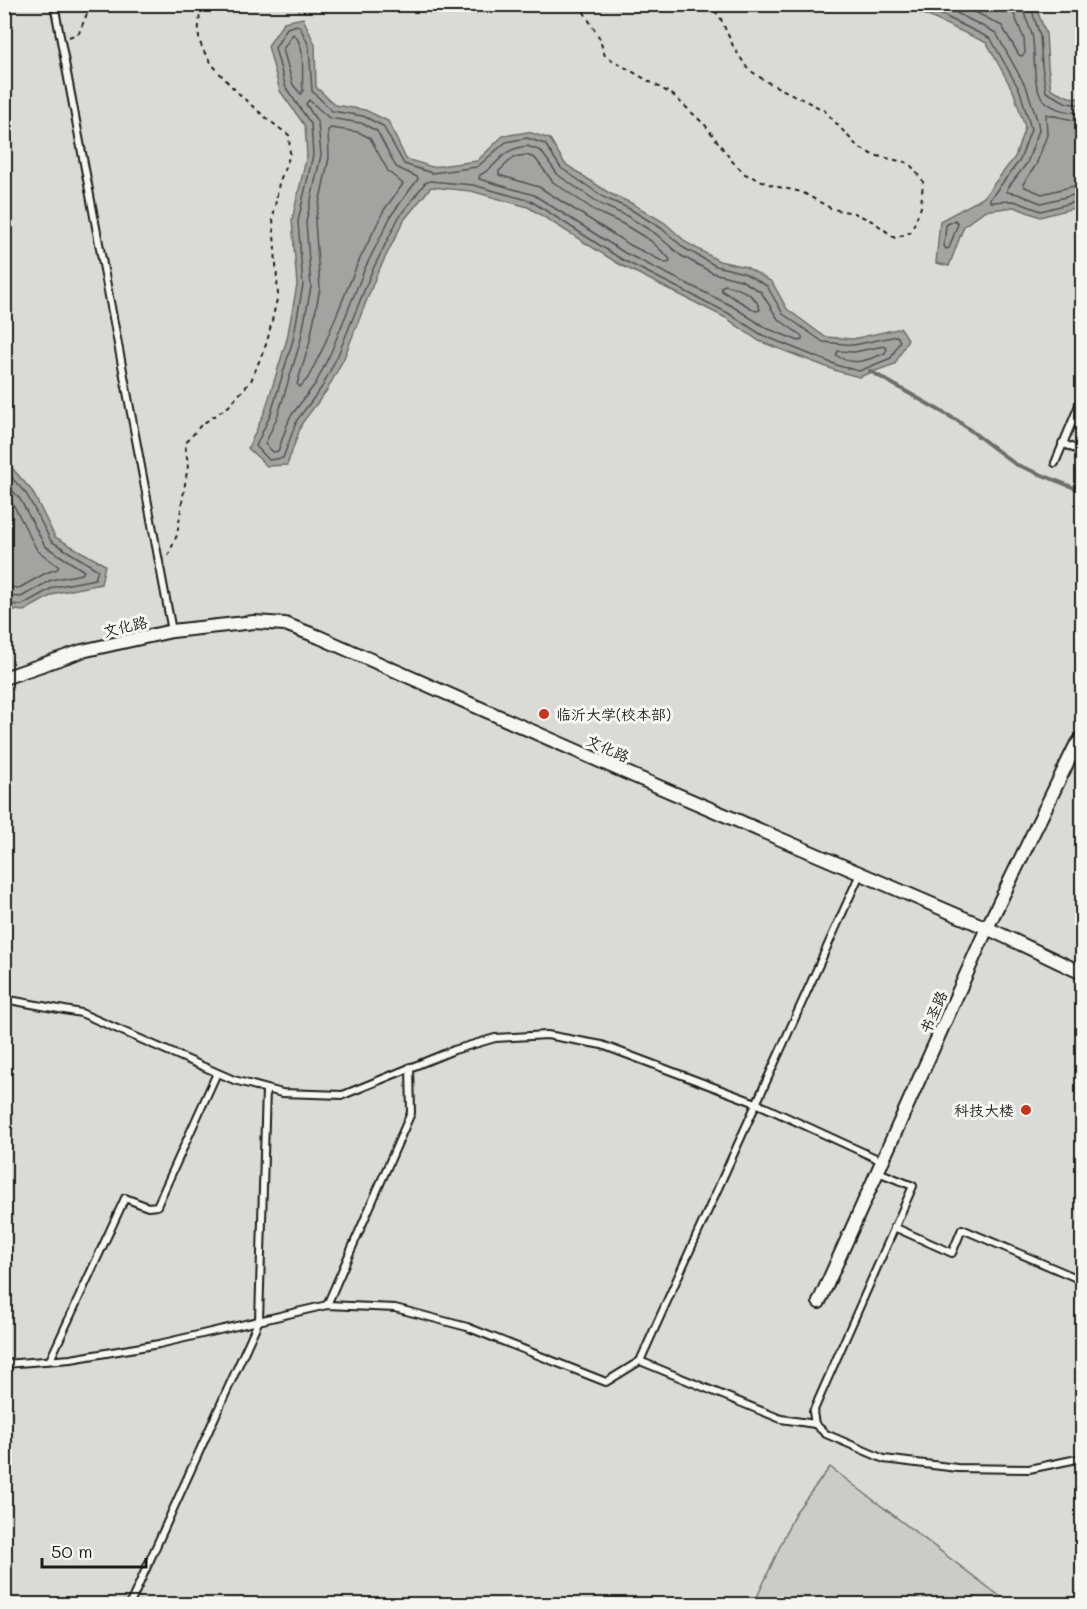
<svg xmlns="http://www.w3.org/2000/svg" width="1087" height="1609" font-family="Mali,'LXGW WenKai TC',sans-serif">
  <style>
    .built { fill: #dadad6 }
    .green { fill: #cbcbc7; stroke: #747472; stroke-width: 1.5 }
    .water { fill: #a3a3a1; stroke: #6d6d6c; stroke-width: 1.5 }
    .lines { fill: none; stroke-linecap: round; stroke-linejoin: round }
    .shore { stroke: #525251; stroke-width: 1.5 }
    .stream { stroke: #6d6d6c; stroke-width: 4 }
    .lane-casing { stroke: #1c1c1c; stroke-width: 10 }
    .street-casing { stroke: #1c1c1c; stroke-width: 16 }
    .path { stroke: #1c1c1c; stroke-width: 2; stroke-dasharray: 4.5 4.5; stroke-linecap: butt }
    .lane { stroke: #f6f6f2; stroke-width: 6 }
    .street { stroke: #f6f6f2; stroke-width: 12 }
    .poi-dot { fill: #c8321e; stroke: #f6f6f2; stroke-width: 2 }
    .labels { text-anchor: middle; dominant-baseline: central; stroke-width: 6; stroke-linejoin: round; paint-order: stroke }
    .street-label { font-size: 15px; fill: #1c1c1c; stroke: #f6f6f2 }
    .poi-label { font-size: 15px; fill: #1c1c1c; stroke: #f6f6f2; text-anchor: start }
  </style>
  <rect width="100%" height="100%" fill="#e9e9e5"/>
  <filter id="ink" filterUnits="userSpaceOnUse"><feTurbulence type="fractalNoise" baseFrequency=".0167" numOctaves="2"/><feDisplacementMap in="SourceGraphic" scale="12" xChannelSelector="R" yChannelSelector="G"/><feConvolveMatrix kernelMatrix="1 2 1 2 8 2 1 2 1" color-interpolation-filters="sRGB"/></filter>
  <g filter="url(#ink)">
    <polygon class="built" points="5,5 1082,5 1082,1604 1010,1604 830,1467 795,1513 754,1604 5,1604"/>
    <polygon class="green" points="830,1467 1010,1604 754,1604 795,1513"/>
    <g class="water">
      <polygon points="904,5 1035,5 1046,34 1048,66 1051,89 1069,97 1082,99 1082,206 1040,217 1014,207 984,211 964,226 949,266 936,263 940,221 983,198 1015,157 1025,127 1014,93 987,43"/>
      <polygon points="303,18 315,45 316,87 335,105 365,110 388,121 406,159 432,167 477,161 503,136 528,132 550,139 565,164 609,193 633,204 665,223 687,243 719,261 746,267 772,282 787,309 825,337 853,339 901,328 908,339 895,364 859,377 837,371 759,341 726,318 619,264 528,207 471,191 431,187 404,220 377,274 344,358 327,390 302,423 287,465 267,466 248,448 265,411 287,339 297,285 292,220 307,155 305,126 280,91 268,46 284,22"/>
      <polygon points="5,460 32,491 55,537 105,565 101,584 56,593 24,611 5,609"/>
    </g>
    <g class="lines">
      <g class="shore">
        <polyline points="920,4 991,39 1020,91 1031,129 1020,160 990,199 990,202 1014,201 1041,211 1082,200"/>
        <polyline points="939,4 996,33 1027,89 1038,123 1039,130 1027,163 1007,189 1007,192 1018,194 1041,203 1082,193"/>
        <polyline points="960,4 1002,26 1019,55 1022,56 1025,53 1024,39 1014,14 1013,4"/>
        <path d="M1022,4c1,13 10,24 11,36 4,41 -6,70 49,73"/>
        <polyline points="1030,4 1040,36 1042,66 1046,92 1067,103 1082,105"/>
        <polygon points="297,25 300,27 309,46 312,91 332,111 363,116 383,126 404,164 432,173 477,167 506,142 527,138 545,144 561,168 605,198 630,209 661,228 684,248 716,266 744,273 767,286 783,314 823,342 854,345 897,336 900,341 891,358 859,371 839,366 762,335 728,313 621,259 531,201 473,185 430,181 425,183 399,217 372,271 338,355 322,387 297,420 283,458 269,460 256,446 271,413 293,340 303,285 298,221 313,155 311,124 286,88 275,48 287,28"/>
        <path d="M293,34c14,11 8,40 10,57l-2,3 -8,-9 -10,-36z"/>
        <polygon points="309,100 329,118 361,123 377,131 396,167 417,177 418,179 392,214 365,268 331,352 316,383 290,417 278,451 273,452 265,444 278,415 300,343 311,287 306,222 321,155 318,123 306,104"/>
        <polyline points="1082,122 1046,114 1047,135 1036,165 1023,184 1025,187 1042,194 1082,184"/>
        <polygon points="331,128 358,132 370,138 388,171 403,184 384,210 357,265 323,348 308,378 300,387 297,384 309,345 320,288 315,222 329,158 328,130"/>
        <path d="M527,146l14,5 17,24 44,30 25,11 29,18 24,21 33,18 28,7 20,12 17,27 24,17v4l-3,1 -33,-13 -34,-22 -107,-53 -91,-58 -55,-16 1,-4c22,-11 18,-25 47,-29z"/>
        <polygon points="526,155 535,158 553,182 597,212 623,224 651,241 669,258 670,262 666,263 630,245 539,187 499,175 499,171 514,157"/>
        <polygon points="955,220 958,224 949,248 946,249 944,246 946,225"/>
        <path d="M725,285c14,3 32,9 35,25l-4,1 -34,-20 -1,-4z"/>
        <path d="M884,346l3,3 -2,4c-17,7 -33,14 -49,2l2,-4 16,1z"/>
        <polyline points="4,469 27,495 51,541 98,570 95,579 54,587 22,605 4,604"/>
        <polyline points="4,481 20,499 45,546 84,571 82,574 51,580 21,597 4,596"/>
        <polyline points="4,494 13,504 37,550 59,567 57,569 46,573 19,588 4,587"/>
      </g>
      <polyline class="stream" points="870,371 958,421 1015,464 1082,491"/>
      <defs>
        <g id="lane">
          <polyline points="54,4 172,631"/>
          <polyline points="1062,443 1082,452"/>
          <polyline points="1055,463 1082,398"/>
          <polyline points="4,999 81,1013 234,1080 282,1093 343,1095 454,1050 495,1038 547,1035 602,1045 756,1103 882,1161"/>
          <polyline points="878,1172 913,1186 813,1412 815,1424 826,1434 884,1459 957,1468 1029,1469 1082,1458"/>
          <polyline points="894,1227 952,1253 962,1229 1079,1279 1082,1270"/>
          <polyline points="327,1305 411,1113 410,1067"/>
          <polyline points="50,1360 125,1198 148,1207 157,1206 217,1073"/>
          <polyline points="640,1361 781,1419 815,1424"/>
          <polyline points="4,1364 71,1359 159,1344 327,1305 395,1308 467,1327 606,1382 640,1361 860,874"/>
          <polyline points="130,1604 259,1320 266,1089"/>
        </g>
        <g id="street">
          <polyline points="4,678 82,651 172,631 254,622 285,624 319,637 620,770 987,928 1082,973"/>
          <polyline points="819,1302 987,928 1075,747 1082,738"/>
        </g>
      </defs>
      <use href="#lane" class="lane-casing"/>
      <use href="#street" class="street-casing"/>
      <g class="path">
        <polyline points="579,4 599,37 605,56 673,95 706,126 732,161 745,174 774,186 802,192 832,209 854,213 874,222 895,238 911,232 921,207 923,181 909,163 873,155 858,147 824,110 767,82 748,69 734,48 720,17 709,4"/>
        <polyline points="69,37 79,33 91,4"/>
        <path d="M168,556l9,-21 11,-70 -3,-21 16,-19 28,-19 22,-25 16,-39 11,-47 -5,-77 6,-35 11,-28 -1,-20c-24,-16 -87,-69 -90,-98 -1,-10 1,-22 2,-33"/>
      </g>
      <use href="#lane" class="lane"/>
      <use href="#street" class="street"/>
    </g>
  </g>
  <g class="poi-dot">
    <circle cx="544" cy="714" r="6"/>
    <circle cx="1026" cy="1110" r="6"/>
  </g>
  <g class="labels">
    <g class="street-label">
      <text transform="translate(125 626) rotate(-13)">文化路</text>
      <text transform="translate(608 748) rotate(24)">文化路</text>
      <text transform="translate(933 1012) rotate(-66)">书圣路</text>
    </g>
    <g class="poi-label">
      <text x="556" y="714">临沂大学(校本部)</text>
      <text x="1014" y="1110" text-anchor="end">科技大楼</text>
    </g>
  </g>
  <rect width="1087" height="1609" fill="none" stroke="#f6f6f2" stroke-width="24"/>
  <rect x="12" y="12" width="1063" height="1585" fill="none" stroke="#1c1c1c" stroke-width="2" filter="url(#ink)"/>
  <path d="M42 1558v9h104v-9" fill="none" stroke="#1c1c1c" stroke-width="3"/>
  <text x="51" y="1558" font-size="18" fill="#1c1c1c" stroke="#f6f6f2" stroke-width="4.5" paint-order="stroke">50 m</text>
</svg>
